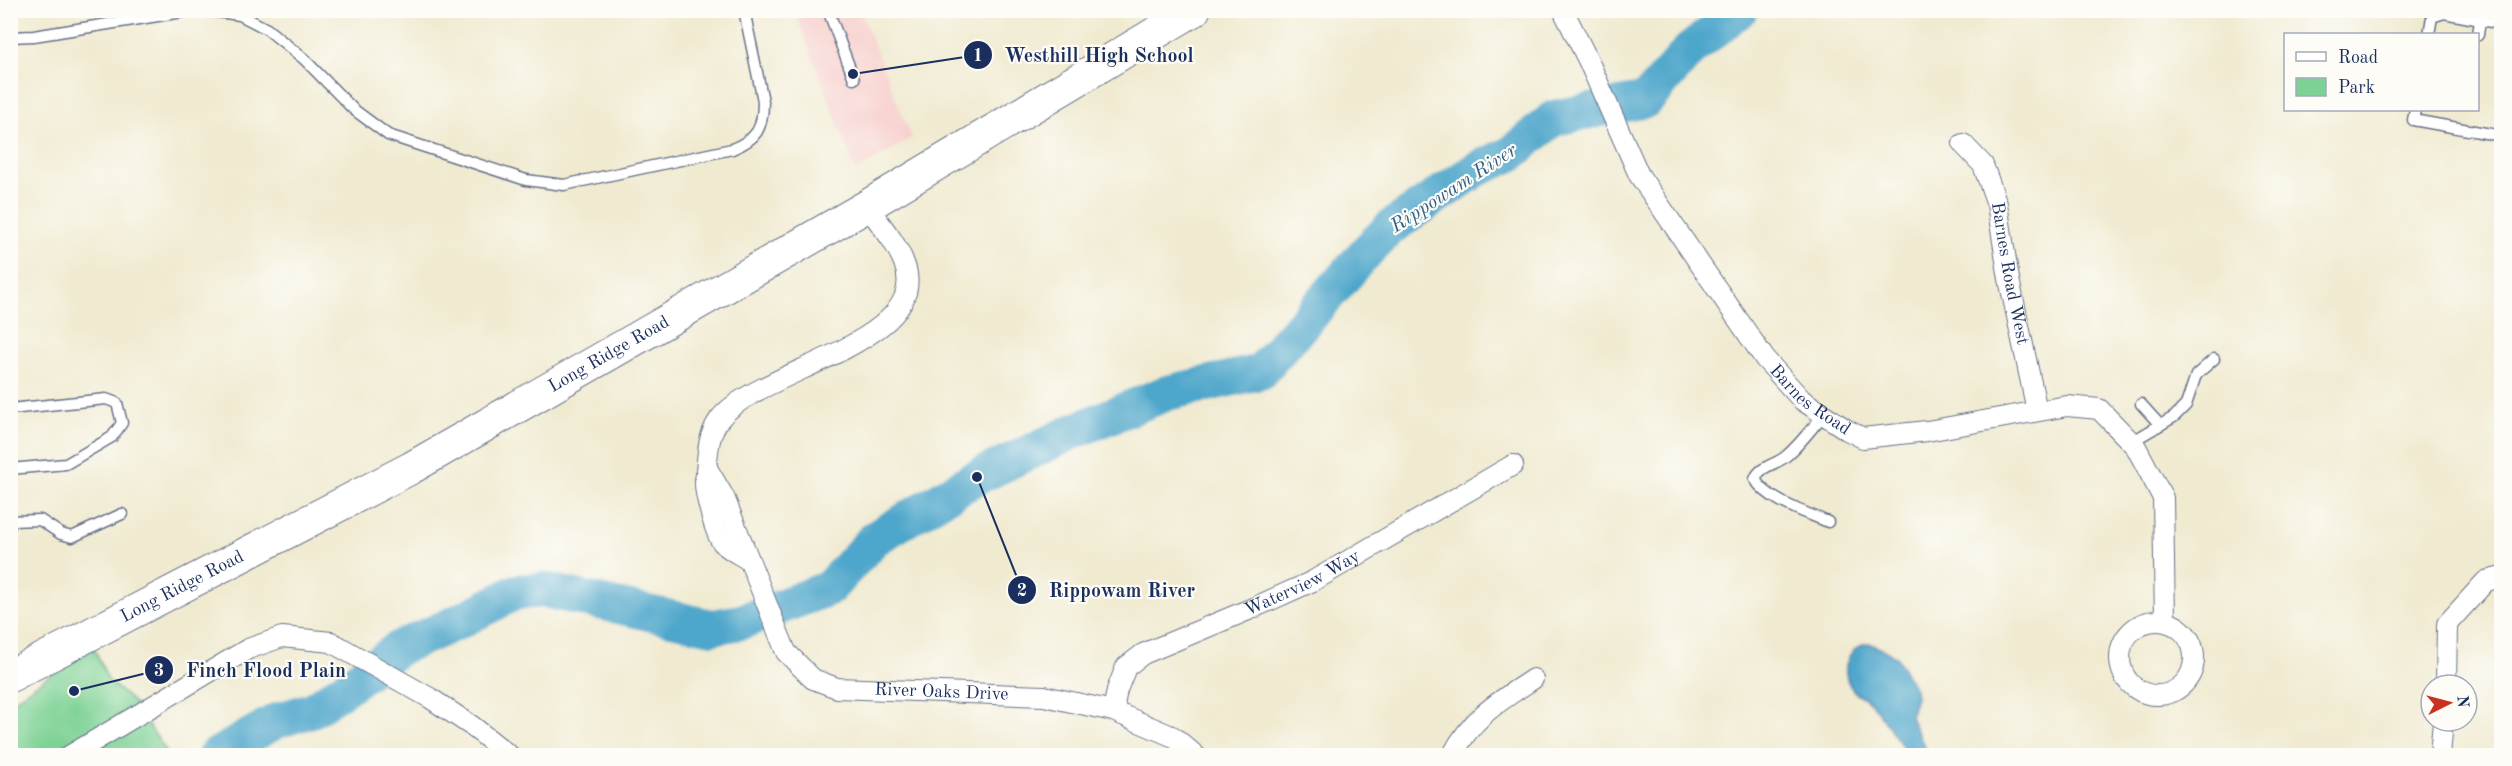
<svg xmlns="http://www.w3.org/2000/svg" width="2512" height="766" font-family="'Old Standard TT',serif">
  <style>
    .built { fill: #f7d0ce }
    .green { fill: #7dd194; stroke: #4c8079; stroke-width: 1.5 }
    .water { fill: #4ea6cb; stroke: #346a94; stroke-width: 1.5 }
    .lines { fill: none; stroke-linecap: round; stroke-linejoin: round }
    .river { stroke: #4ea6cb; stroke-width: 36 }
    .lane-casing { stroke: #667086; stroke-width: 13 }
    .street-casing { stroke: #667086; stroke-width: 22 }
    .primary-casing { stroke: #667086; stroke-width: 34 }
    .lane { stroke: #fff; stroke-width: 10 }
    .street { stroke: #fff; stroke-width: 20 }
    .primary { stroke: #fff; stroke-width: 32 }
    .labels { text-anchor: middle; dominant-baseline: central; stroke-width: 4.5; stroke-linejoin: round; paint-order: stroke }
    .street-label { font-size: 18px; fill: #1b2f5e; stroke: #fdfcf7 }
    .water-label { font-size: 20px; font-style: italic; fill: #2f5f8a; stroke: #fdfcf7 }
    .leader { fill: none; stroke: #1b2f5e; stroke-width: 2 }
    .callout-dot { fill: #1b2f5e; stroke: #fdfcf7; stroke-width: 2 }
    .mark-label { font-size: 18px; text-anchor: middle; font-weight: bold; fill: #fff }
    .callout-label { font-size: 20px; text-anchor: middle; font-weight: bold; fill: #1b2f5e; stroke: #fdfcf7; stroke-width: 4.5; stroke-linejoin: round; paint-order: stroke }
  </style>
  <rect width="100%" height="100%" fill="#fdfcf7"/>
  <filter id="ink" filterUnits="userSpaceOnUse"><feTurbulence type="fractalNoise" baseFrequency=".0167" numOctaves="2"/><feDisplacementMap in="SourceGraphic" scale="12" xChannelSelector="R" yChannelSelector="G"/><feConvolveMatrix kernelMatrix="1 2 1 2 8 2 1 2 1" color-interpolation-filters="sRGB"/></filter>
  <filter id="wash" filterUnits="userSpaceOnUse"><feTurbulence type="fractalNoise" baseFrequency=".008" numOctaves="4" result="noise"/><feDisplacementMap in="SourceGraphic" scale="24" xChannelSelector="R" yChannelSelector="G"/><feGaussianBlur stdDeviation="1.35" result="paint"/><feColorMatrix in="noise" values="0 0 0 0 0 0 0 0 0 0 0 0 0 0 0 0 0 1.4 0 .05"/><feComposite in="paint" operator="in"/></filter>
  <g filter="url(#wash)">
    <rect width="100%" height="100%" fill="#f0ead0"/>
    <polygon class="built" points="795,11 860,11 912,138 856,171"/>
    <polygon class="green" points="93,645 108,680 132,701 169,755 11,755 10,703"/>
    <path class="water" d="M1869,643l27,13 19,33 1,7 -6,21 16,32 -2,6h-12l-7,-5c-11,-15 -21,-31 -33,-46 -5,-6 -14,-8 -19,-14 -14,-17 -7,-44 16,-47z"/>
    <g class="lines">
      <polyline class="river" points="215,756 276,721 312,710 345,688 399,648 456,623 516,592 545,590 712,627 741,622 829,588 874,539 977,477 1074,431 1167,393 1260,372 1368,250 1391,227 1477,169 1511,154 1554,118 1646,100 1690,50 1740,10"/>
    </g>
  </g>
  <g filter="url(#ink)">
    <g class="lines">
      <defs>
        <g id="lane">
          <path d="M201,10l39,5 27,14 37,30 49,50 35,26 138,45 38,5 168,-36c25,-10 31,-20 31,-48l-19,-91"/>
          <polyline points="828,10 854,79"/>
          <polyline points="2444,13 2502,24"/>
          <polyline points="2429,34 2432,17 2444,13 2445,10"/>
          <polyline points="2478,35 2480,20"/>
          <polyline points="10,37 34,36 195,10"/>
          <polyline points="2415,110 2413,120 2502,136"/>
          <polyline points="2141,404 2160,425"/>
          <polyline points="10,409 106,399 117,403 122,423 112,437 66,464 10,469"/>
          <path d="M1824,415c-13,13 -24,30 -39,42 -10,8 -25,9 -30,22 11,21 52,34 73,43"/>
          <polyline points="2131,442 2174,417 2186,405 2196,375 2214,359"/>
          <polyline points="10,521 40,520 61,534 72,537 122,514"/>
        </g>
        <g id="street">
          <path id="s1" d="M1563,10l25,50 51,115 126,184 37,41 45,30 16,8 64,-7 140,-25 32,3 37,38 27,51 2,123"/>
          <path id="s2" d="M1963,144l20,21 14,39 12,75 28,132"/>
          <path id="s3" d="M707,468l17,29 62,155 27,27 24,9 207,8 69,15 61,26 22,19"/>
          <path d="M748,560c-7,-5 -21,-11 -26,-18 -7,-9 -18,-50 -17,-61 3,-21 1,-43 14,-61 35,-50 216,-76 185,-157 -8,-21 -24,-39 -37,-57"/>
          <circle cx="2157" cy="658" r="37"/>
          <polyline points="2446,685 2447,624 2486,581 2502,577"/>
          <path id="s4" d="M1113,711l4,-21 9,-23 17,-13 110,-46 60,-27 200,-116"/>
          <polyline points="69,756 248,649 282,637 331,642 430,698 472,726 510,756"/>
          <path d="M1452,756c20,-39 46,-54 81,-77"/>
          <polyline points="2440,756 2443,721"/>
        </g>
        <g id="primary">
          <path id="s5" d="M10,676l401,-208 456,-262 327,-196"/>
        </g>
      </defs>
      <use href="#lane" class="lane-casing"/>
      <use href="#street" class="street-casing"/>
      <use href="#primary" class="primary-casing"/>
      <use href="#lane" class="lane"/>
      <use href="#street" class="street"/>
      <use href="#primary" class="primary"/>
    </g>
  </g>
  <g class="labels">
    <g class="street-label">
      <text stroke="none"><textPath href="#s2" startOffset="141">Barnes Road West</textPath></text>
      <text stroke="none"><textPath href="#s5" startOffset="680">Long Ridge Road</textPath></text>
      <text stroke="none"><textPath href="#s1" startOffset="466">Barnes Road</textPath></text>
      <text stroke="none"><textPath href="#s4" startOffset="242">Waterview Way</textPath></text>
      <text stroke="none"><textPath href="#s5" startOffset="194">Long Ridge Road</textPath></text>
      <text stroke="none"><textPath href="#s3" startOffset="369">River Oaks Drive</textPath></text>
    </g>
    <g class="water-label">
      <text transform="translate(1454 189) rotate(-33)">Rippowam River</text>
    </g>
  </g>
  <path class="leader" d="M853 74L978 55M977 477L1022 590M74 691L159 670"/>
  <g class="callout-dot">
    <circle cx="853" cy="74" r="6"/>
    <circle cx="977" cy="477" r="6"/>
    <circle cx="74" cy="691" r="6"/>
    <circle cx="978" cy="55" r="15"/>
    <circle cx="1022" cy="590" r="15"/>
    <circle cx="159" cy="670" r="15"/>
  </g>
  <g class="mark-label">
    <text x="978" y="61">1</text>
    <text x="1022" y="596">2</text>
    <text x="159" y="676">3</text>
  </g>
  <g class="callout-label">
    <text x="1099" y="62">Westhill High School</text>
    <text x="1122" y="597">Rippowam River</text>
    <text x="266" y="677">Finch Flood Plain</text>
  </g>
  <rect width="2512" height="766" fill="none" stroke="#fdfcf7" stroke-width="36"/>
  <rect x="2284" y="33" width="195" height="78" fill="#fdfcf7" stroke="#a3aaba" stroke-width="1.5"/>
  <rect x="2296" y="52" width="30" height="9" fill="#ffffff" stroke="#a3aaba" stroke-width="1.5"/>
  <text x="2338" y="63" font-size="18" fill="#1b2f5e">Road</text>
  <rect x="2296" y="78" width="30" height="18" fill="#7dd194" stroke="#a3aaba" stroke-width="1.5"/>
  <text x="2338" y="93" font-size="18" fill="#1b2f5e">Park</text>
  <g transform="translate(2449 703) rotate(84)"><circle r="28" fill="#fdfcf7" stroke="#a3aaba" stroke-width="1.5"/>
  <path d="M0-4.5L10 22L0 15L-10 22Z" fill="#c8321e"/>
  <text y="-9" font-size="16" font-weight="bold" text-anchor="middle" fill="#1b2f5e">N</text>
  </g>
</svg>
